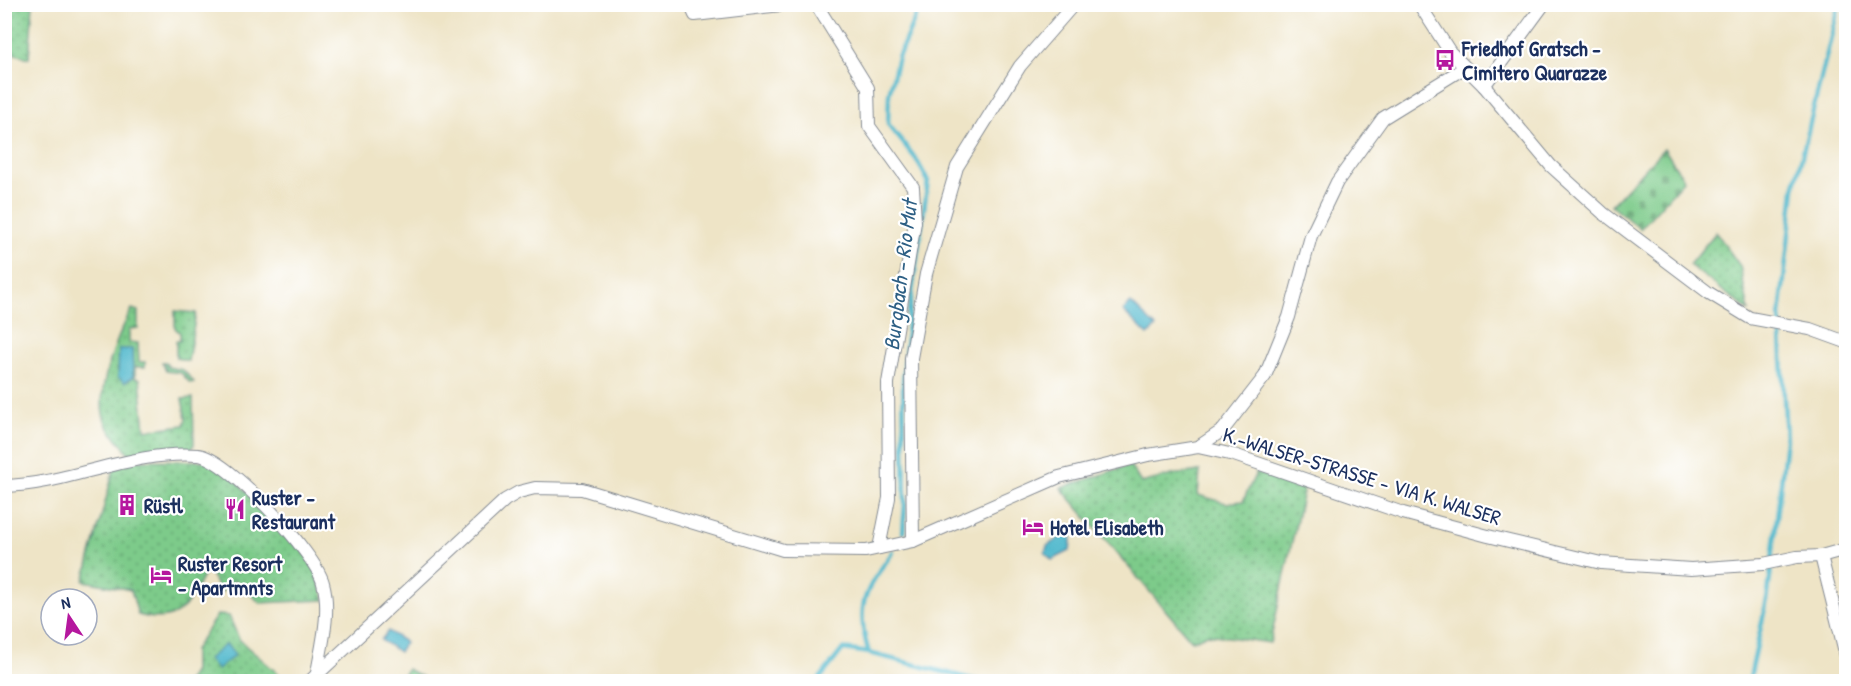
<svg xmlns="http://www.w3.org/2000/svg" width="1851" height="686" font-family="'Patrick Hand',sans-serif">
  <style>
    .grass { fill: url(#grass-dots); stroke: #4c7d74; stroke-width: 1.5 }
    .cemetery { fill: url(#cemetery-stones); stroke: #4c7d74; stroke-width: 1.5 }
    .park { fill: url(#park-crowns); stroke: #4c7d74; stroke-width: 1.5 }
    .water { fill: #4fb8cc; stroke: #357495; stroke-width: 1.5 }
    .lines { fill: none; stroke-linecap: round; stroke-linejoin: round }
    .stream { stroke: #4fb8cc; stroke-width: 4.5 }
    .street-casing { stroke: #848a92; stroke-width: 14 }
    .street { stroke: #fff; stroke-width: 12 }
    .labels { text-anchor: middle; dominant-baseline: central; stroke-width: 4.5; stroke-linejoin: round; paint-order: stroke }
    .poi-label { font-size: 21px; font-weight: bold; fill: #1b2f5e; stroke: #fff; text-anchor: start }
    .street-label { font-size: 21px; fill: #1b2f5e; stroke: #fff }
    .water-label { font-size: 22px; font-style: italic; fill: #2d5f84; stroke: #fff }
  </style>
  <defs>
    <pattern id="grass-dots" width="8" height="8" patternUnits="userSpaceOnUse" patternTransform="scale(1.5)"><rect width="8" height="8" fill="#7dcb8a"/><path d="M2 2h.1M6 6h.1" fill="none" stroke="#66a574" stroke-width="1.8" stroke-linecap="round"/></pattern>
    <pattern id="cemetery-stones" width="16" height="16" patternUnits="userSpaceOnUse" patternTransform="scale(1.5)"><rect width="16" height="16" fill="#7dcb8a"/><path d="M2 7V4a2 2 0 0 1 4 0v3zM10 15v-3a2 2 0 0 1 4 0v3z" fill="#66a574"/></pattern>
    <pattern id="park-crowns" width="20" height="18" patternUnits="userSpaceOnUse" patternTransform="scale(1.5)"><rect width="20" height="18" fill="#7dcb8a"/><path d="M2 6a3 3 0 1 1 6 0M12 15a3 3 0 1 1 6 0" fill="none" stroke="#66a574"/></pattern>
  </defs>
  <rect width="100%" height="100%" fill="#fff"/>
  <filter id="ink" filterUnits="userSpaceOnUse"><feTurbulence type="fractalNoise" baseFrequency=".0167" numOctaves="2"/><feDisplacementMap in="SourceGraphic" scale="12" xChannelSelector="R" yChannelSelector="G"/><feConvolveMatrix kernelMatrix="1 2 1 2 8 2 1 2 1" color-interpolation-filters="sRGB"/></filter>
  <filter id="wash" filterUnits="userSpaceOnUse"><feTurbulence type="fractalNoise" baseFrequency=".008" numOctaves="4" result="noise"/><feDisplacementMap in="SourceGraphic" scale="24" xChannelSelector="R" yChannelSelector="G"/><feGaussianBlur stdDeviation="1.35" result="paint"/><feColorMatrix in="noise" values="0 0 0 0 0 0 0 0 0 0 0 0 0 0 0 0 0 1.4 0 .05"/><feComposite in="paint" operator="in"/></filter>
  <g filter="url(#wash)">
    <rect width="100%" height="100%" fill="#eee4c6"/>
    <g class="grass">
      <polygon points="4,5 33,5 29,58 5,51"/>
      <polygon points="1716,232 1740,266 1749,311 1689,265"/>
      <path d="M132,309l6,2v17l-9,1v13l9,1 1,19h6v5h-10v11l5,1 5,51 39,-5 2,-6 -4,-20 11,-1 1,46 -3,7 -61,4c-7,-11 -17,-19 -23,-30 -16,-27 11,-91 25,-116z"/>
      <polygon points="175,311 196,313 188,361 176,358 176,341 180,341 180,333 175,328"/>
      <polygon points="162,362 166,362 168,367 183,370 194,382 190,383 181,373 166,371"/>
      <path d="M129,460l87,1 96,97 13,42 -65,3 -25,-23 -15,13 -12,-26c-19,34 -25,60 -70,48l-7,-25 -47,-9 30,-112z"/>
      <polygon points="1130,465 1141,483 1172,475 1200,471 1198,495 1226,503 1243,501 1256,473 1304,487 1270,643 1207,634 1192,641 1061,488"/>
      <polygon points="217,615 229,616 239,639 246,646 287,681 187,682 194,671 194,650"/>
    </g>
    <polygon class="cemetery" points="1664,148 1684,180 1640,229 1611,205"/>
    <polygon class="park" points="407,669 430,681 400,681"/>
    <g class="water">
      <polygon points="1131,303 1156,327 1148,335 1123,311"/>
      <polygon points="119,349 132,349 133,377 125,382 118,377"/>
      <polygon points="1068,528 1072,532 1070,551 1052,560 1045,553 1047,546 1059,538 1063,529"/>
      <polygon points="388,631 405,642 399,652 381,640"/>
      <polygon points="226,644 235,655 217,670 208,659"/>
    </g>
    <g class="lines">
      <g class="stream">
        <polyline points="903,532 905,504 903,382 909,313 928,181 916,159 888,124 889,94 898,57 921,4"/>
        <path d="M893,552c-28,39 -39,52 -24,101l114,29"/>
        <polyline points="817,682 843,649 869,653"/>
        <polyline points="1749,682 1768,594 1786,440 1780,315 1794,189 1839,4"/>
      </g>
    </g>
  </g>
  <g filter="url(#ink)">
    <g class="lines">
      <defs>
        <g id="street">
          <polyline points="690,4 695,15 790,4"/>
          <polyline points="816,4 868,88 869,126 913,187 915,222 888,383 889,498 879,548"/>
          <polyline points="1419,4 1450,52 1484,86 1551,166 1603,213 1709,293 1750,318 1810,329 1846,342"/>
          <polyline points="1484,86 1544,4"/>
          <polyline points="1198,447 1223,430 1265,376 1289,317 1311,236 1337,182 1383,118 1464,68"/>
          <path d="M4,486c64,-1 126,-36 194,-31 29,2 118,99 125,128 8,28 -1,61 -6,90"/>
          <polyline points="913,541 911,358 926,274 957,167 1020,66 1074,4"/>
          <polyline points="1821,556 1846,656"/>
          <polyline points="309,682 505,500 519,492 535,488 582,489 783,550 866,551 913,541 1059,477 1148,455 1198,447 1234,455 1403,513 1488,536 1601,563 1691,569 1763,564 1797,557 1821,556 1846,549"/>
        </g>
      </defs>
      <use href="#street" class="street-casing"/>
      <use href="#street" class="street"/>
    </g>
  </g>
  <defs>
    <symbol id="bus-bare" viewBox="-9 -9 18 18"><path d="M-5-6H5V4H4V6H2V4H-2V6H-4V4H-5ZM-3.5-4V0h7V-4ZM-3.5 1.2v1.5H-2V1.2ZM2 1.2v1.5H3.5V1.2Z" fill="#b5179e" stroke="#fff" stroke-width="2.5" paint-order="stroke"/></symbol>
    <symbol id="building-bare" viewBox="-9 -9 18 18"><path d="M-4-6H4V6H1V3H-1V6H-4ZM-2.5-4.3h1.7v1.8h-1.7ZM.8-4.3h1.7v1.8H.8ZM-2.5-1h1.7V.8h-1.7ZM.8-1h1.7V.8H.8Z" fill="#b5179e" stroke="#fff" stroke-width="2.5" paint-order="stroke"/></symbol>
    <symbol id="restaurant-bare" viewBox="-9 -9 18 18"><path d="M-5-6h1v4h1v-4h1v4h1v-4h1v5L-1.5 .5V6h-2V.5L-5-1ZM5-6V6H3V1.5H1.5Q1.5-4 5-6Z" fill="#b5179e" stroke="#fff" stroke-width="2.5" paint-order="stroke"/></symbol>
    <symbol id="hotel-bare" viewBox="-9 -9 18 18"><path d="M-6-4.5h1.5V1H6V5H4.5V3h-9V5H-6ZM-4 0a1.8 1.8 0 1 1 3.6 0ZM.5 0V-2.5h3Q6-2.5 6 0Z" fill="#b5179e" stroke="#fff" stroke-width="2.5" paint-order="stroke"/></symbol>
  </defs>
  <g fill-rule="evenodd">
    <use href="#bus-bare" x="1430" y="45" width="30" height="30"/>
    <use href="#building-bare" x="112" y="490" width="30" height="30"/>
    <use href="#restaurant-bare" x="220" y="494" width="30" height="30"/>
    <use href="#hotel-bare" x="1018" y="512" width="30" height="30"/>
    <use href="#hotel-bare" x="146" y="560" width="30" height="30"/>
  </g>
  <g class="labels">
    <g class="poi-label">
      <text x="1462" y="48">Friedhof Gratsch -<tspan x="1462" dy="24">Cimitero Quarazze</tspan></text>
      <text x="252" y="497">Ruster -<tspan x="252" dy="24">Restaurant</tspan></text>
      <text x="144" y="505">Rüstl</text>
      <text x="1050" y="527">Hotel Elisabeth</text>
      <text x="178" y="563">Ruster Resort<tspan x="178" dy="24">- Apartmnts</tspan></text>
    </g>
    <g class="street-label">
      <text transform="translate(1362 476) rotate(17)">K.-WALSER-STRASSE - VIA K. WALSER</text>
    </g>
    <g class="water-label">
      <text transform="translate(900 275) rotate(-83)">Burgbach - Rio Mut</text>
    </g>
  </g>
  <rect width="1851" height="686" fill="none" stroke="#fff" stroke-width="24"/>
  <g transform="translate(69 617) rotate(347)"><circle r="28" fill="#ffffff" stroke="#a4acbf" stroke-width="1.5"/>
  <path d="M0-4.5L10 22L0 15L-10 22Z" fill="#b5179e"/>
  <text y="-9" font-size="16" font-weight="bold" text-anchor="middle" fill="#1b2f5e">N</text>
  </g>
</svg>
